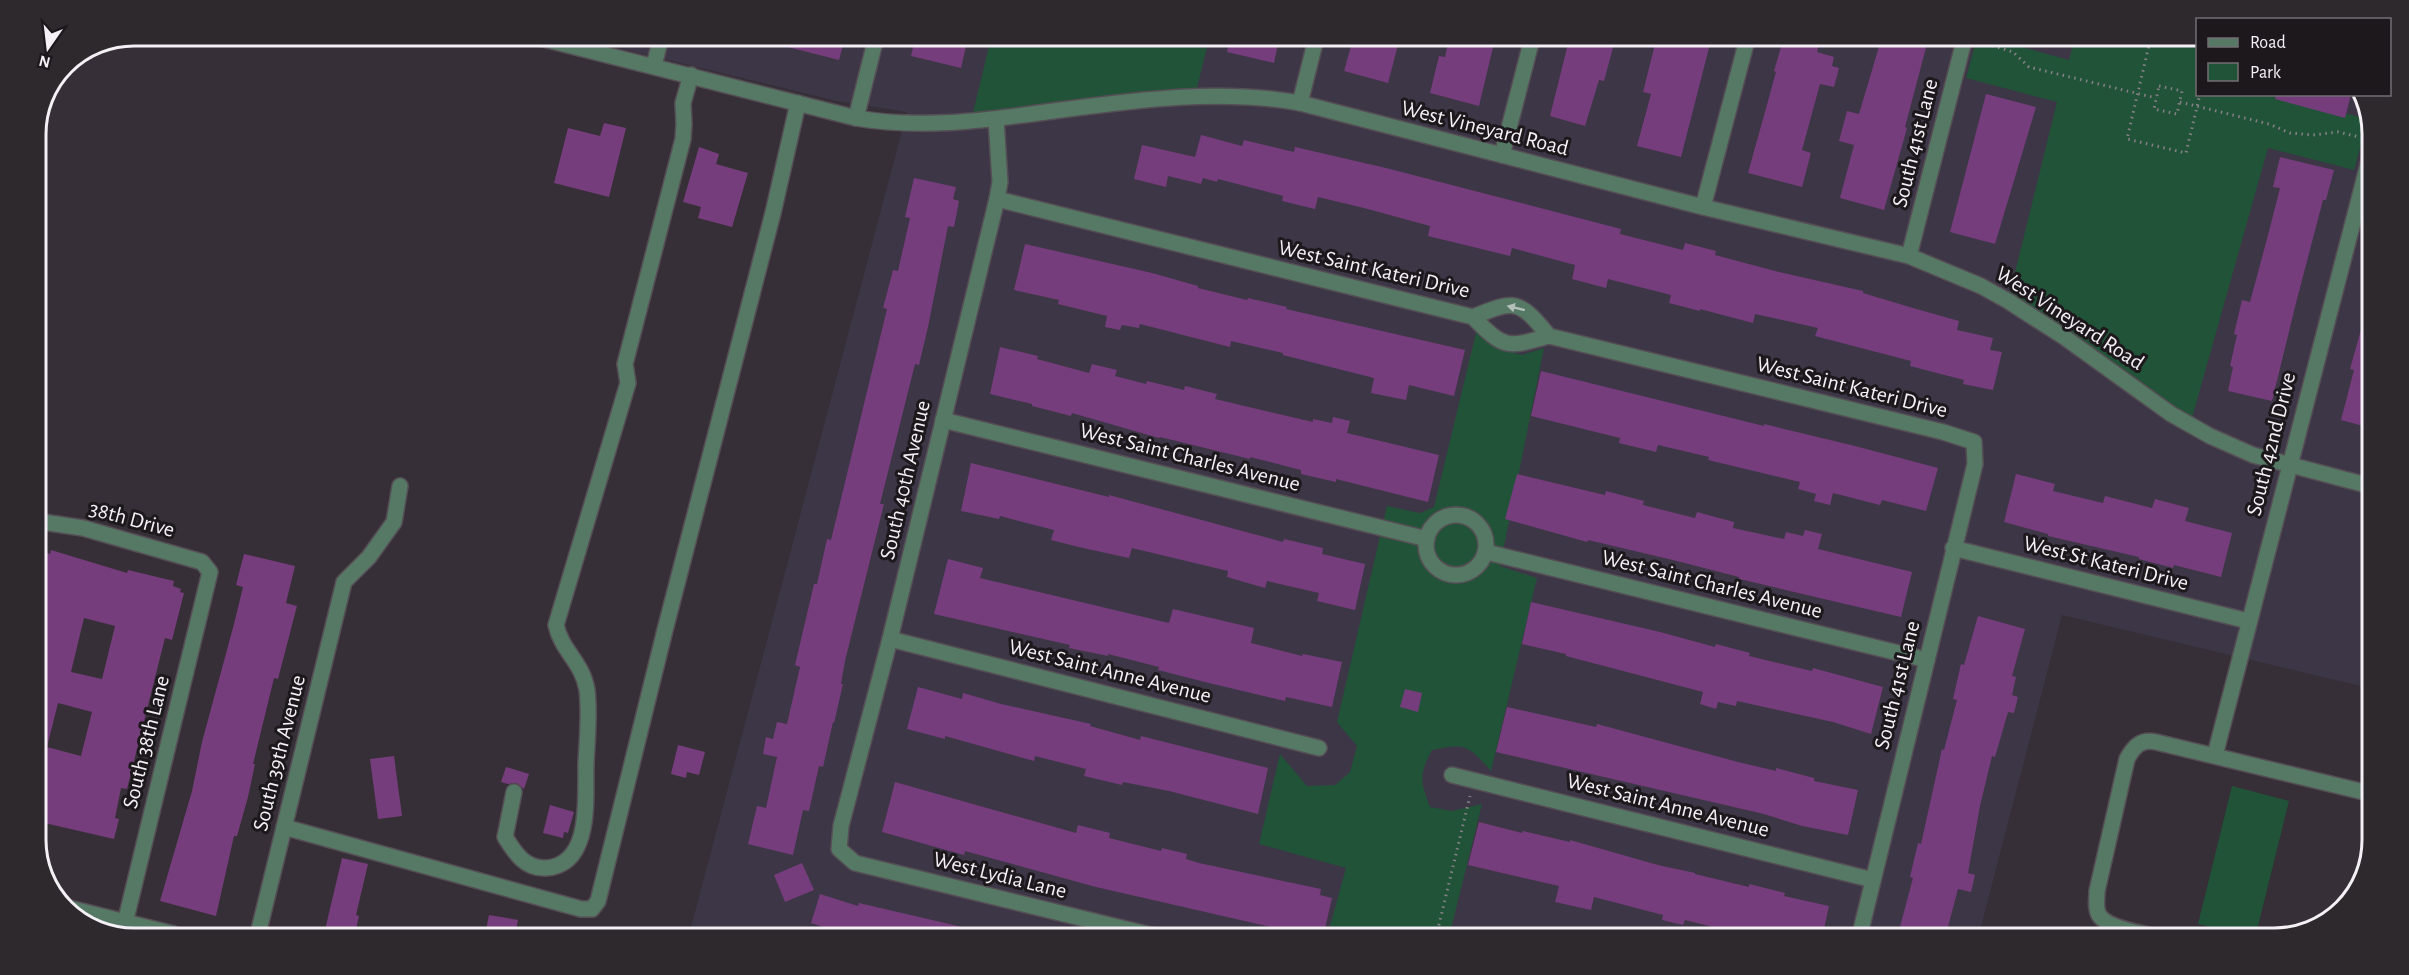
<svg xmlns="http://www.w3.org/2000/svg" width="2409" height="975" font-family="'Alegreya Sans',sans-serif">
  <style>
    .commercial { fill: #3d3646 }
    .green { fill: #215338 }
    .building { fill: #763d7c; fill-rule: evenodd }
    .lines { fill: none; stroke-linecap: round; stroke-linejoin: round }
    .minor-casing { stroke: #554e55; stroke-width: 18 }
    .path { stroke: #868087; stroke-width: 3; stroke-dasharray: 1.5 4.5; stroke-linecap: butt }
    .minor { stroke: #557965; stroke-width: 15 }
    .oneway { fill: #b5c0bb }
    .labels { text-anchor: middle; dominant-baseline: central; stroke-width: 6; stroke-linejoin: round; paint-order: stroke }
    .street-label { font-size: 22px; fill: #f5f0f5; stroke: #1c181c }
    .rim { fill: none; stroke: #f5f0f5; stroke-width: 3 }
  </style>
  <rect width="100%" height="100%" fill="#362f37"/>
  <polygon class="commercial" points="573,37 2197,41 2198,94 2360,95 2373,128 2369,688 2062,615 1978,938 689,935 907,112 837,101"/>
  <g class="green">
    <polygon points="991,38 1209,39 1195,96 971,121"/>
    <polygon points="1976,41 2000,41 2069,60 2074,41 2197,41 2198,94 2284,95 2284,98 2368,119 2354,170 2268,148 2190,425 2008,301 2057,102 1966,78"/>
    <path d="M1477,329l23,20 22,6 22,-7 -44,218 37,12 -46,193c-24,-26 -24,-28 -59,-21 -13,24 -12,31 -2,57l22,4 30,-7 -33,133h-122l19,-69 -87,-24 21,-90 27,32 28,-1 15,-13 7,-26 -20,-24 50,-216 33,7 14,-6z"/>
    <polygon points="2232,786 2289,801 2255,938 2198,924"/>
  </g>
  <g class="building">
    <polygon points="773,38 845,38 839,60 772,43"/>
    <polygon points="915,38 968,38 961,68 911,56"/>
    <polygon points="1230,39 1279,39 1274,63 1227,52"/>
    <polygon points="1353,39 1377,39 1398,45 1388,83 1344,71"/>
    <polygon points="1449,39 1495,39 1479,106 1430,93 1439,56 1445,57"/>
    <polygon points="1569,40 1600,40 1614,44 1604,81 1599,80 1585,126 1550,116"/>
    <polygon points="1656,40 1711,40 1681,157 1637,146 1651,94 1643,92"/>
    <polygon points="1783,40 1806,40 1819,44 1817,52 1834,57 1832,66 1839,68 1834,87 1820,84 1802,150 1811,153 1802,187 1748,173 1776,72 1774,71"/>
    <polygon points="1881,40 1928,40 1905,127 1907,128 1884,210 1840,198 1854,145 1839,141 1847,111 1859,114"/>
    <polygon points="1986,94 2036,107 1995,244 1950,232"/>
    <polygon points="2276,94 2351,94 2345,118 2275,99"/>
    <polygon points="604,123 626,128 609,197 554,183 568,128 600,136"/>
    <polygon points="1201,135 1242,146 1244,140 1294,152 1295,147 1386,168 1621,229 1620,234 1683,250 1685,243 1716,251 1715,255 1775,271 1863,291 1863,293 1913,308 1959,321 1957,330 1993,338 1990,350 2002,352 1993,390 1963,384 1964,380 1910,366 1911,361 1815,336 1818,328 1755,314 1753,323 1700,309 1700,311 1669,303 1671,295 1608,279 1606,288 1572,279 1575,265 1512,248 1510,256 1428,236 1430,226 1364,208 1318,197 1315,209 1282,201 1283,196 1218,179 1217,182 1203,178 1201,184 1168,176 1166,187 1134,179 1142,145 1195,157"/>
    <polygon points="699,147 719,154 716,164 748,173 732,227 698,218 701,207 683,202"/>
    <polygon points="2280,157 2334,170 2326,200 2323,200 2296,303 2272,401 2228,391 2233,367 2230,366 2237,335 2234,334 2242,300 2250,302 2267,239 2280,188 2273,187"/>
    <polygon points="914,178 956,187 953,199 959,201 954,227 948,226 928,327 919,365 915,364 880,504 884,504 845,661 841,684 843,684 834,723 833,722 823,767 819,766 809,811 803,810 793,855 748,844 757,806 766,808 777,757 763,754 766,737 773,739 777,722 787,724 800,667 795,665 814,584 817,584 827,539 831,540 887,309 883,308 893,270 898,271 910,218 905,217"/>
    <polygon points="1025,244 1152,273 1198,286 1198,288 1247,300 1248,298 1287,307 1286,309 1465,350 1454,396 1409,385 1406,400 1371,393 1374,378 1283,355 1283,353 1231,341 1230,347 1140,324 1139,328 1122,325 1120,330 1105,327 1107,316 1058,304 1059,300 1014,290"/>
    <polygon points="2367,308 2372,309 2371,428 2341,420 2354,370 2350,369"/>
    <polygon points="1000,347 1038,356 1037,359 1089,373 1092,364 1117,370 1115,376 1146,384 1147,381 1184,390 1185,386 1217,394 1215,399 1313,422 1313,419 1332,423 1333,417 1350,421 1347,433 1439,455 1428,502 1336,479 1336,482 1301,474 1301,470 1250,457 1250,459 1160,437 1159,438 1072,413 1071,416 1032,406 1032,404 990,394"/>
    <polygon points="1541,371 1764,426 1764,424 1855,446 1938,468 1926,511 1882,500 1880,505 1833,493 1830,505 1814,501 1816,494 1798,489 1800,482 1708,460 1709,457 1658,445 1656,452 1619,443 1620,438 1531,416"/>
    <polygon points="971,463 1109,497 1109,495 1283,542 1284,539 1323,548 1322,554 1365,564 1355,610 1317,601 1319,593 1267,581 1265,588 1227,577 1228,571 1132,548 1129,558 1083,548 1051,540 1054,530 1000,516 999,519 961,511"/>
    <polygon points="1517,474 1605,495 1606,491 1644,501 1643,505 1695,518 1697,512 1734,522 1733,528 1784,539 1786,532 1803,536 1805,530 1822,534 1818,549 1912,572 1901,617 1739,579 1739,577 1677,561 1588,540 1587,542 1505,519"/>
    <polygon points="2016,474 2055,484 2053,491 2103,503 2105,496 2152,508 2155,499 2189,508 2185,521 2232,533 2221,577 2174,565 2173,568 2139,559 2139,557 2048,536 2048,534 2004,522"/>
    <path d="M51,550l76,23 1,-3 46,11 -1,5 8,3 -1,3 4,1 -12,47 -7,-2 -38,151 -6,-1 -6,30 4,1 -5,20 -78,-18v-267l4,1 2,-4 8,3zM84,618l31,8 -13,53 -31,-7zM58,703l34,9 -11,44 -34,-9z"/>
    <polygon points="244,554 295,566 286,603 297,606 278,679 274,678 253,764 255,764 248,797 237,836 234,836 216,916 160,901 192,791 202,742 234,624 243,587 236,585"/>
    <polygon points="948,559 983,568 980,578 1169,623 1173,609 1254,628 1251,643 1302,656 1303,654 1342,662 1332,707 1286,697 1285,701 1205,682 1158,670 1159,667 1108,654 1108,656 1069,648 1070,645 934,614"/>
    <polygon points="1531,602 1660,632 1715,647 1716,644 1750,653 1749,656 1812,671 1813,668 1883,687 1871,734 1833,722 1737,701 1736,706 1718,702 1716,709 1700,704 1703,692 1566,656 1566,654 1522,644"/>
    <polygon points="1978,616 2025,629 2012,676 2016,677 2012,695 2018,697 2014,713 2008,712 1995,757 1992,756 1980,806 1968,873 1975,875 1971,892 1958,889 1945,938 1897,938 1913,878 1910,877 1918,843 1921,844 1942,749 1944,750 1957,700 1953,699 1961,664 1964,665"/>
    <polygon points="918,687 962,699 963,693 1001,704 1091,724 1090,726 1140,740 1141,736 1268,768 1258,814 1169,791 1123,782 1122,785 1084,776 1086,769 1035,756 1034,761 945,736 945,739 907,729"/>
    <polygon points="1405,689 1422,693 1418,712 1400,707"/>
    <polygon points="1507,707 1596,727 1597,724 1738,762 1776,771 1776,768 1814,778 1814,781 1858,790 1848,835 1802,826 1764,814 1496,752"/>
    <polygon points="678,745 705,752 699,775 687,772 686,778 671,774"/>
    <polygon points="394,756 402,816 378,819 370,759"/>
    <polygon points="506,767 529,774 524,789 516,783 508,784 501,782"/>
    <polygon points="895,782 1076,833 1078,825 1110,833 1109,838 1161,851 1162,848 1187,854 1186,859 1199,863 1321,889 1320,895 1332,898 1323,937 1300,937 1283,933 1284,930 1096,887 965,851 964,855 882,832"/>
    <polygon points="550,805 574,812 568,833 564,832 563,838 543,833"/>
    <polygon points="1479,822 1522,833 1523,831 1570,842 1570,840 1658,865 1695,873 1695,874 1749,887 1749,884 1785,893 1784,896 1829,906 1822,938 1736,938 1737,933 1685,920 1683,925 1662,920 1663,915 1594,897 1591,910 1555,902 1559,886 1468,865"/>
    <polygon points="342,858 368,864 356,915 359,916 355,934 324,934"/>
    <polygon points="802,863 814,890 785,902 774,875"/>
    <polygon points="820,894 858,906 859,903 975,930 974,936 849,935 811,923"/>
    <polygon points="489,915 518,920 515,935 485,935"/>
  </g>
  <g class="lines">
    <defs>
      <g id="minor">
        <path d="M536,37l320,81c64,11 126,3 190,-6 84,-11 170,-24 254,-9l403,104 206,49 72,30 27,15 56,36 107,77 39,22 43,19 117,31"/>
        <polyline points="654,66 661,37"/>
        <polyline points="1300,103 1316,39"/>
        <polyline points="856,118 876,38"/>
        <polyline points="996,119 1000,182 997,199 890,639 841,826 839,849 855,863 1155,936"/>
        <polyline points="1502,155 1532,39"/>
        <path d="M997,199l476,118c43,-18 46,-17 76,19l394,96 31,10 1,22 -116,474"/>
        <polyline points="1703,207 1747,40"/>
        <polyline points="1909,256 1964,41"/>
        <path d="M1473,317c31,32 34,31 76,19"/>
        <polyline points="943,420 1427,539"/>
        <circle cx="1456" cy="545" r="30"/>
        <polyline points="36,521 83,528 202,562 210,572 125,923"/>
        <polyline points="1953,548 2248,621"/>
        <polyline points="1486,552 1927,660"/>
        <polyline points="890,639 1319,748"/>
        <polyline points="2215,755 2373,145"/>
        <polyline points="1452,775 1873,880"/>
        <path d="M514,792l-9,45c10,16 20,32 41,31 47,-3 39,-72 40,-104 1,-24 4,-50 1,-74 -5,-29 -25,-38 -31,-65l72,-242 -3,-19 58,-225 1,-15 -1,-21 8,-28"/>
        <polyline points="284,827 581,909 592,909 598,901 665,630 773,213 798,103"/>
        <polyline points="65,907 174,934"/>
        <polyline points="258,934 344,582 369,557 394,522 400,486"/>
        <path d="M2168,939c-17,-4 -60,-9 -69,-24 -4,-7 -2,-16 -2,-24l30,-132c7,-13 14,-20 29,-17l212,51"/>
      </g>
    </defs>
    <use href="#minor" class="minor-casing"/>
    <g class="path">
      <polyline points="2150,41 2127,139 2186,153 2200,94"/>
      <polyline points="2174,41 2198,47"/>
      <polyline points="1981,42 2013,52 2029,67 2156,98"/>
      <polygon points="2159,86 2182,91 2177,114 2154,109"/>
      <polyline points="2180,102 2269,124 2290,133 2313,135 2338,132 2359,137"/>
      <polyline points="1436,937 1470,796"/>
    </g>
    <use href="#minor" class="minor"/>
  </g>
  <defs><path id="oneway-solid" d="M-6-.8H1V-3.2L6.5 0L1 3.2V.8H-6Z" transform="scale(1.5)"/></defs>
  <use class="oneway" href="#oneway-solid" transform="translate(1516 308) rotate(-166)"/>
  <g class="labels">
    <g class="street-label">
      <text transform="translate(1485 128) rotate(14)">West Vineyard Road</text>
      <text transform="translate(1915 143) rotate(-76)">South 41st Lane</text>
      <text transform="translate(1374 269) rotate(13)">West Saint Kateri Drive</text>
      <text transform="translate(2070 318) rotate(33)">West Vineyard Road</text>
      <text transform="translate(1852 387) rotate(14)">West Saint Kateri Drive</text>
      <text transform="translate(2271 444) rotate(-76)">South 42nd Drive</text>
      <text transform="translate(1190 457) rotate(14)">West Saint Charles Avenue</text>
      <text transform="translate(905 480) rotate(-77)">South 40th Avenue</text>
      <text transform="translate(132 519) rotate(15)">38th Drive</text>
      <text transform="translate(2106 563) rotate(14)">West St Kateri Drive</text>
      <text transform="translate(1712 584) rotate(14)">West Saint Charles Avenue</text>
      <text transform="translate(1110 671) rotate(14)">West Saint Anne Avenue</text>
      <text transform="translate(1897 685) rotate(-76)">South 41st Lane</text>
      <text transform="translate(146 742) rotate(-76)">South 38th Lane</text>
      <text transform="translate(279 753) rotate(-76)">South 39th Avenue</text>
      <text transform="translate(1668 805) rotate(14)">West Saint Anne Avenue</text>
      <text transform="translate(1000 875) rotate(14)">West Lydia Lane</text>
    </g>
  </g>
  <path d="M0 0H2409V975H0ZM134 46H2274A88 88 0 0 1 2362 134V840A88 88 0 0 1 2274 928H134A88 88 0 0 1 46 840V134A88 88 0 0 1 134 46Z" fill="#2d292d" fill-rule="evenodd"/>
  <path class="rim" d="M134 46H2274A88 88 0 0 1 2362 134V840A88 88 0 0 1 2274 928H134A88 88 0 0 1 46 840V134A88 88 0 0 1 134 46Z"/>
  <rect x="2196" y="18" width="195" height="78" fill="#1c181c" stroke="#736e73" stroke-width="1.5"/>
  <rect x="2208" y="38" width="30" height="9" fill="#557965" stroke="#736e73" stroke-width="1.5"/>
  <text x="2250" y="48" font-size="18" fill="#f5f0f5">Road</text>
  <rect x="2208" y="63" width="30" height="18" fill="#215338" stroke="#736e73" stroke-width="1.5"/>
  <text x="2250" y="78" font-size="18" fill="#f5f0f5">Park</text>
  <g transform="translate(48 48) rotate(194)" stroke="#1c181c" stroke-width="4.5" paint-order="stroke">
  <path d="M0-4.5L10 22L0 15L-10 22Z" fill="#f5f0f5"/>
  <text y="-9" font-size="16" font-weight="bold" text-anchor="middle" fill="#f5f0f5">N</text>
  </g>
</svg>
